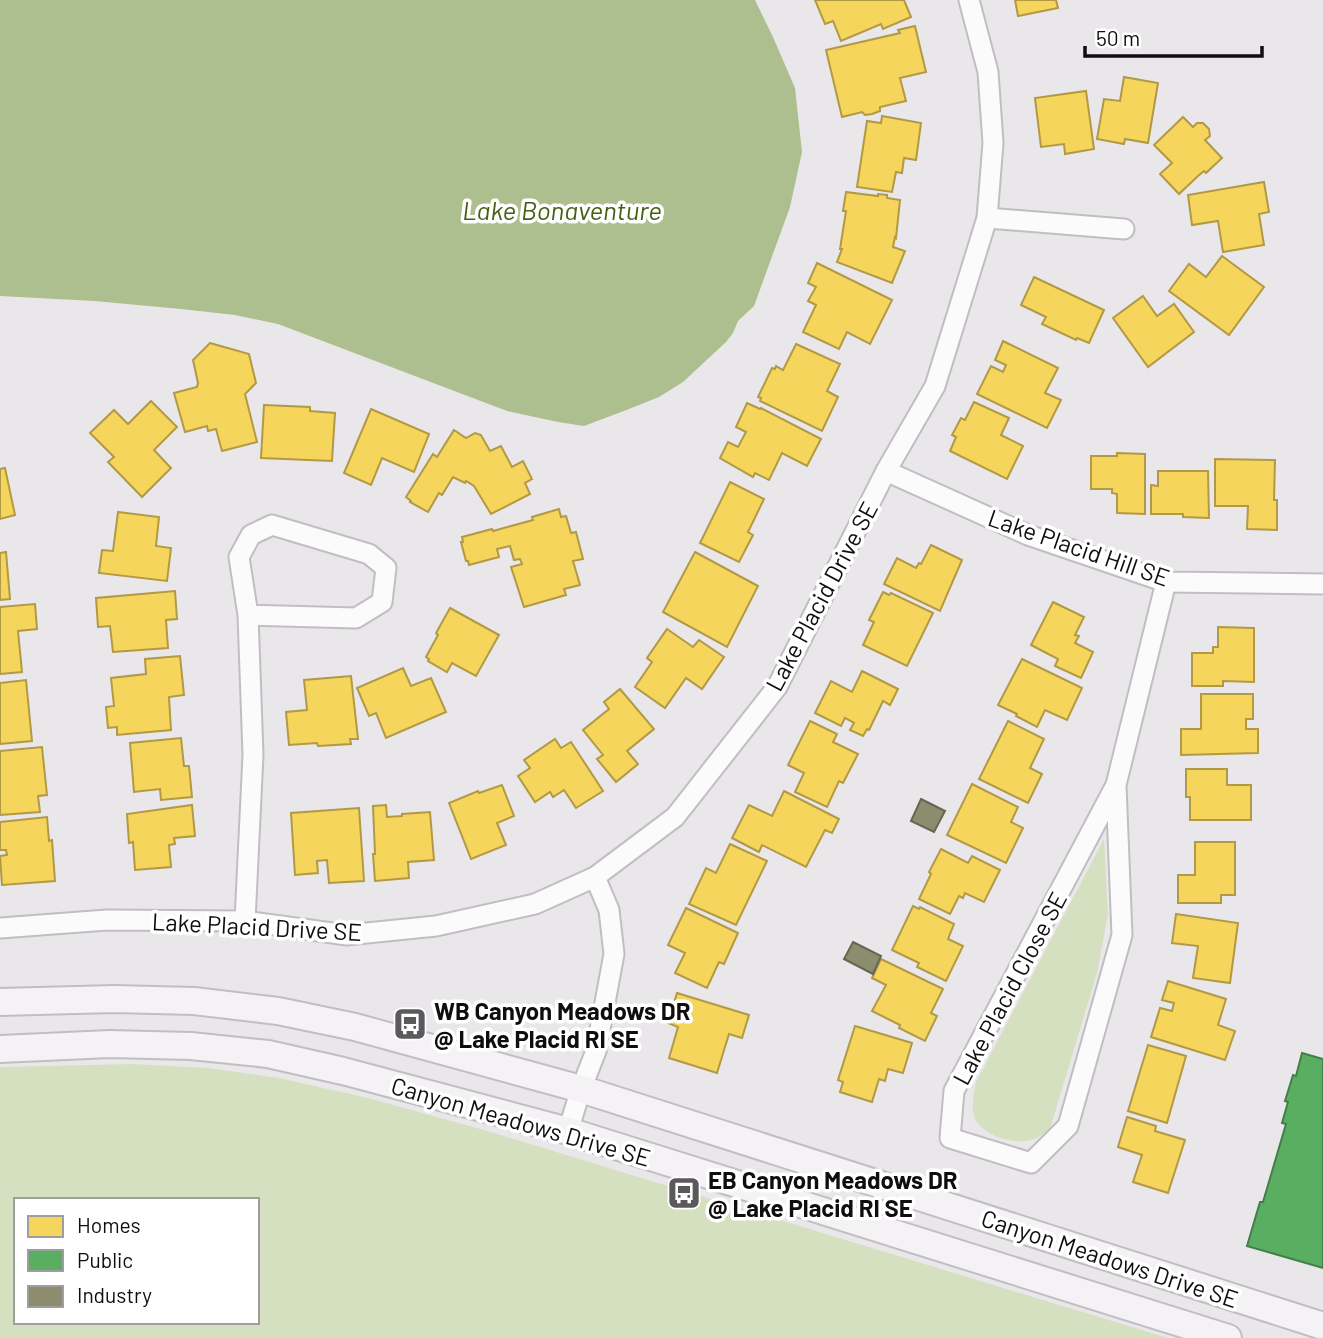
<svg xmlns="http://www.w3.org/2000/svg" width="1323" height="1338" font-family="Barlow,sans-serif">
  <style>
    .green { fill: #d5e0c1; fill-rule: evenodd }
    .water { fill: #adbe8f }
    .homes { fill: #f6d55c; stroke: #b19945; stroke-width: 2 }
    .public { fill: #5aae61; stroke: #447e49; stroke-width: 2 }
    .industry { fill: #8c8c6e; stroke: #666652; stroke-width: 2 }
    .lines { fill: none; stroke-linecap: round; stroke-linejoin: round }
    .minor-casing { stroke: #c1bec2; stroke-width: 23 }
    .secondary-casing { stroke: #c1bec2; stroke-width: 30 }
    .minor { stroke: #fcfbfc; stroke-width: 19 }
    .secondary { stroke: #f4f2f4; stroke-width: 26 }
    .labels { text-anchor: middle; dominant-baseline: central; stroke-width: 7; stroke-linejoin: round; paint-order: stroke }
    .street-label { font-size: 24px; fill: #0f0d10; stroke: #fff }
    .poi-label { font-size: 24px; font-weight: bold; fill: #0f0d10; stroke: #fff; text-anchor: start }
    .water-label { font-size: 26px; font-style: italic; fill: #485e14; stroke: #fff }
  </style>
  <rect width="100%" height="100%" fill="#eae7eb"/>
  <g class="green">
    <path d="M1104,839l4,75 -11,59 -47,156c-5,4 -12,9 -19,11 -18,5 -51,-5 -57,-24 -3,-12 0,-23 2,-34z"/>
    <path d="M133,1064l76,4 70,10 89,20 116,32 684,208h-1168v-271zM16,1200h241v122h-241z"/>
  </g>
  <polygon class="water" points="0,0 755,0 773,37 795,88 802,152 790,207 754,306 738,321 733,333 726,342 683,382 659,397 629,409 584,426 558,422 507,411 278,324 235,315 181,309 94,301 0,296"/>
  <g class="homes">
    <polygon points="815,0 904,0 911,17 883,29 881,24 841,41 833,21 825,24"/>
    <polygon points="1015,0 1056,0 1058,8 1018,16"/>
    <polygon points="915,26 926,72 900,78 906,101 880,107 880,111 872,114 865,115 862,112 842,117 826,50 900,33 898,30"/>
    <polygon points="1124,77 1158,83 1148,143 1125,139 1124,144 1097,139 1104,99 1120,101"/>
    <polygon points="1086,91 1094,149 1065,154 1064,144 1041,147 1035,98"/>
    <polygon points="882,116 921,123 916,160 904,158 902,173 896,172 892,192 857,187 867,121 881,123"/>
    <polygon points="1183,117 1193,127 1197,123 1203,123 1209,129 1210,136 1205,140 1222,158 1206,173 1204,171 1198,176 1179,194 1160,174 1172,163 1154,145"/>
    <polygon points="1264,182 1269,212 1259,214 1264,245 1223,252 1218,221 1192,225 1188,195"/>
    <polygon points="846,192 878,196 878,194 887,195 887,198 900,200 896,238 895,237 893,247 905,251 892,283 837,262 842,249 840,249 846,211 843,211"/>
    <polygon points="1222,256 1264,287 1229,335 1169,291 1189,264 1206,277"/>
    <polygon points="817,263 892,300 870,344 847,332 839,349 803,332 816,305 808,301 816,287 808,283"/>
    <polygon points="1034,277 1104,310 1089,343 1077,338 1076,340 1042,324 1046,317 1021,305"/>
    <polygon points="1143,296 1157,316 1174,304 1194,332 1148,367 1113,318"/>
    <polygon points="1003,341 1058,368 1045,393 1061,400 1047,428 977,394 991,366 1003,372 1006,365 995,360"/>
    <polygon points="210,343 249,354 256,383 245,394 257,442 222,451 216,429 208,431 207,426 185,432 174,393 197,387 198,383 193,360"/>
    <polygon points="796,344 840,364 827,391 838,397 822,431 760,401 761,398 758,397 772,368 775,369 776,366 783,370"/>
    <polygon points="151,401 177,427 154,450 171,468 142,497 108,462 114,457 90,433 114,410 128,424"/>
    <polygon points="974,402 1009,418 1001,435 1023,446 1007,479 950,451 956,437 952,435 961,418 965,420"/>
    <polygon points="747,403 760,409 761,408 821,439 807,466 782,453 769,480 755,473 753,477 720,458 728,442 738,447 746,432 736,427"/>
    <polygon points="264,405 310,407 310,411 335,413 332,461 261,458"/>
    <polygon points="371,409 429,434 414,472 382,458 371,485 344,473"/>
    <polygon points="454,430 466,438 475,433 481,435 490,451 501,446 512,467 523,461 532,479 525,483 530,494 491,514 474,486 466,481 465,483 453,477 442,495 439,493 428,512 410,502 411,501 406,497 433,454 437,457"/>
    <polygon points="1117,453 1145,454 1145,514 1117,513 1117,494 1112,493 1112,489 1091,489 1091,456 1117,456"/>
    <polygon points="1215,459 1275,460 1274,500 1277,500 1277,530 1247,529 1248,506 1215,506"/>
    <polygon points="5,468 15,515 0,519 0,469"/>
    <polygon points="1158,471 1208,471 1209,518 1183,517 1183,514 1151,514 1151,485 1158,486"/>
    <polygon points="730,482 764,499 748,532 753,535 739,562 700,543"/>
    <polygon points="559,509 561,517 566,516 571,533 576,532 583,559 573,561 580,585 564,589 566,595 524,607 511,567 522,564 520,559 514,560 510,546 497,549 499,557 469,565 468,561 466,561 461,542 463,542 462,537 492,529 493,531 533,520 532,517"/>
    <polygon points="118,512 159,517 156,546 171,548 167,581 99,573 102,550 113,551"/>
    <polygon points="931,545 962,560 940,611 884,584 897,558 916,568 919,563 921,564"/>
    <polygon points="6,552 10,599 0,600 0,553"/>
    <polygon points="695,552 758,586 727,647 663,612"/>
    <polygon points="175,591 177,619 166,620 168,648 113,652 110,626 98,627 96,598"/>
    <polygon points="883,592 889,595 891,593 933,613 907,666 863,645 874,622 869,620"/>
    <polygon points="1053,602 1084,617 1075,635 1079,636 1075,643 1093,652 1081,678 1055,666 1058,659 1031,645"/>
    <polygon points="35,604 37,629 18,631 22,672 0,674 0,607"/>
    <polygon points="450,608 499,635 476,676 452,663 447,672 428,661 429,659 426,657 438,635 436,633"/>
    <polygon points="1218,627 1254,628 1254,682 1223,681 1223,686 1192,686 1192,653 1213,653 1213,647 1218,647"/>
    <polygon points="667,629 693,647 699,640 724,657 702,689 686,678 665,708 635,687 652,662 647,658"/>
    <polygon points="180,656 184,695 169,697 171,730 117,735 117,727 108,728 106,707 114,706 111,678 146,674 145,659"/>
    <polygon points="1022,659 1082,688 1067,720 1045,710 1037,727 1016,716 1017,714 998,705"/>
    <polygon points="403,668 411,686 431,678 446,712 386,738 376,713 369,716 357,688"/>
    <polygon points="862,671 898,689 890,705 883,701 870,728 869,730 867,729 863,736 850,730 854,723 845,718 841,726 815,713 831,681 852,692"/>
    <polygon points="351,676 358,739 350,739 351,744 318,746 317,743 289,745 286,712 307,710 304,680"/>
    <polygon points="26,680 32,741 0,744 0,683"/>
    <polygon points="620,689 654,729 627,751 638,764 616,782 597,759 603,755 583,730 609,709 604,702"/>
    <polygon points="1201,694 1253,694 1253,719 1246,719 1246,729 1258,729 1258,753 1181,755 1181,729 1201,729"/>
    <polygon points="810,721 837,734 833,742 858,754 843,783 839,781 827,807 795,792 804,773 788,765"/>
    <polygon points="1008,721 1044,739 1030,768 1042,774 1028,803 979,779"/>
    <polygon points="181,738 184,766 189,766 192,797 161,800 160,789 134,792 130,743"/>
    <polygon points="555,739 561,748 571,742 603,791 576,808 564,790 553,797 550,792 535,802 518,776 530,768 524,760"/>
    <polygon points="42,747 47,795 38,796 40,812 0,815 0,751"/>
    <polygon points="1186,769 1227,769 1227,785 1251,785 1251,820 1190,820 1190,797 1186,797"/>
    <polygon points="972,784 1018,807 1011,822 1023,828 1006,863 947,835"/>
    <polygon points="502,785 514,816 497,823 506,845 471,859 449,803 478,791 479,793"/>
    <polygon points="784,791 839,819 832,833 825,830 806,867 762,845 759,852 732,838 749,805 772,816"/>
    <polygon points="192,805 195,836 174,838 175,844 169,845 171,867 135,870 133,842 129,843 127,814"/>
    <polygon points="386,805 387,817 402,816 402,814 430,812 434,860 408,862 409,878 375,881 373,854 375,854 373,806"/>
    <polygon points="359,808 364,881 329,883 327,860 317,861 318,873 295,875 291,813"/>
    <polygon points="47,817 49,841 52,840 55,881 2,885 0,856 7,855 6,850 0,850 0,822"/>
    <polygon points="1195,842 1235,842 1235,895 1221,895 1221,903 1178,903 1178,875 1195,875"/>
    <polygon points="730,844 767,861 736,925 689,904 706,868 716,873"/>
    <polygon points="941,849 968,863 972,856 1000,870 984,902 965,893 963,898 959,896 950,914 919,899 931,874 929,872"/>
    <polygon points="913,906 919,909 920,907 954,924 948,939 963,946 946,981 917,967 919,963 892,950"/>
    <polygon points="686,908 738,933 724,964 719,962 707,988 675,973 685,953 668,945"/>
    <polygon points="1176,914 1238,923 1230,983 1193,978 1198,946 1172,943"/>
    <polygon points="881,959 943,989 931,1013 937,1016 925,1041 899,1028 900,1025 872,1011 886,985 872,978"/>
    <polygon points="1168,981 1226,999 1218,1025 1235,1031 1225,1060 1151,1037 1160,1008 1172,1011 1174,1003 1162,1000"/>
    <polygon points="677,993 749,1015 742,1038 729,1034 717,1073 669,1058 678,1027 668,1023"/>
    <polygon points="855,1026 912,1043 903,1073 888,1069 885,1081 879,1079 872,1102 840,1092 843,1082 838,1080"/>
    <polygon points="1148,1045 1186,1056 1167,1123 1128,1111"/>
    <polygon points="1127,1117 1156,1126 1155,1131 1185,1140 1168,1193 1133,1182 1142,1155 1118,1147"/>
  </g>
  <polygon class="public" points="1302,1053 1323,1059 1323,1268 1247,1246 1260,1202 1263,1202 1286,1124 1282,1123 1288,1102 1285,1101 1293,1075 1296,1076"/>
  <g class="industry">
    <polygon points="921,799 945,811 934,832 911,821"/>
    <polygon points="853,942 881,956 873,974 844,959"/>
  </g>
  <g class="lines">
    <defs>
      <g id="minor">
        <polyline points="987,218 1124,229"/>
        <polyline points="886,471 1028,535 1166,582 1323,584"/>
        <polyline points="1116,785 1122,935 1068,1126 1031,1163 950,1138 954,1091 1116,785 1166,582"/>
        <polyline points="245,921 253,755 248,615 239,557 251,535 272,525 369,554 386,568 382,602 356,618 248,615"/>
        <polyline points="0,928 107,920 245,921 347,935 436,926 535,904 595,877 675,817 777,687 886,471 935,386 987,218 993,143 988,72 969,0"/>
        <polyline points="568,1131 581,1089 596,1051 614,954 609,910 595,877"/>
      </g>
      <g id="secondary">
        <polyline points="0,1002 114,999 194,1001 278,1011 355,1027 581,1089 1323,1326"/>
        <polyline points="0,1049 110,1044 191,1046 268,1054 343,1071 568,1131 1228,1338"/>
      </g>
    </defs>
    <use href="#minor" class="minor-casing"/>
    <use href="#secondary" class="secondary-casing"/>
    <use href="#minor" class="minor"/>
    <use href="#secondary" class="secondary"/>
  </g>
  <defs>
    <symbol id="bus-square" viewBox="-11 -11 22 22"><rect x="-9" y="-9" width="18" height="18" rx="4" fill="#5c595d" stroke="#fff"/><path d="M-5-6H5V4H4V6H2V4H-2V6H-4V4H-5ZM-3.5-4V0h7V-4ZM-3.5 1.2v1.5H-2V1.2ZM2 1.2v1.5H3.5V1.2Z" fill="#fff"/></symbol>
  </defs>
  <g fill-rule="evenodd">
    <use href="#bus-square" x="391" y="1005" width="38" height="38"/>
    <use href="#bus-square" x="665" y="1174" width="38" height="38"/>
  </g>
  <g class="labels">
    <g class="street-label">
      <text transform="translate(1079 547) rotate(19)">Lake Placid Hill SE</text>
      <text transform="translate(821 596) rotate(-62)">Lake Placid Drive SE</text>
      <text transform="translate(257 926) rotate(3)">Lake Placid Drive SE</text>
      <text transform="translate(1009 988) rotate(-62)">Lake Placid Close SE</text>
      <text transform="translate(521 1121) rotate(16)">Canyon Meadows Drive SE</text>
      <text transform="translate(1110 1258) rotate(18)">Canyon Meadows Drive SE</text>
    </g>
    <g class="poi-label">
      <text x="434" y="1010">WB Canyon Meadows DR<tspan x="434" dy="28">@ Lake Placid RI SE</tspan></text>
      <text x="708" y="1179">EB Canyon Meadows DR<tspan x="708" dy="28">@ Lake Placid RI SE</tspan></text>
    </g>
    <g class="water-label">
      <text x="562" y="209">Lake Bonaventure</text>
    </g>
  </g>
  <rect x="14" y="1198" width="245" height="126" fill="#ffffff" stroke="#9f9e9f" stroke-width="2"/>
  <rect x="28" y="1216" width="35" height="21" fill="#f6d55c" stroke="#9f9e9f" stroke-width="2"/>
  <text x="77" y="1233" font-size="21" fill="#0f0d10">Homes</text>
  <rect x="28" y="1250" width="35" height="21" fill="#5aae61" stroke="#9f9e9f" stroke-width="2"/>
  <text x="77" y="1268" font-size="21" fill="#0f0d10">Public</text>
  <rect x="28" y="1286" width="35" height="21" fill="#8c8c6e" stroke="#9f9e9f" stroke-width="2"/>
  <text x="77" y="1303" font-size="21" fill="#0f0d10">Industry</text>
  <path d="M1085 46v10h177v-10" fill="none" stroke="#0f0d10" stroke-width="3.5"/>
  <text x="1096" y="46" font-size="21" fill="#0f0d10" stroke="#ffffff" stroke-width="5" paint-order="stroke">50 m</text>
</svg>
